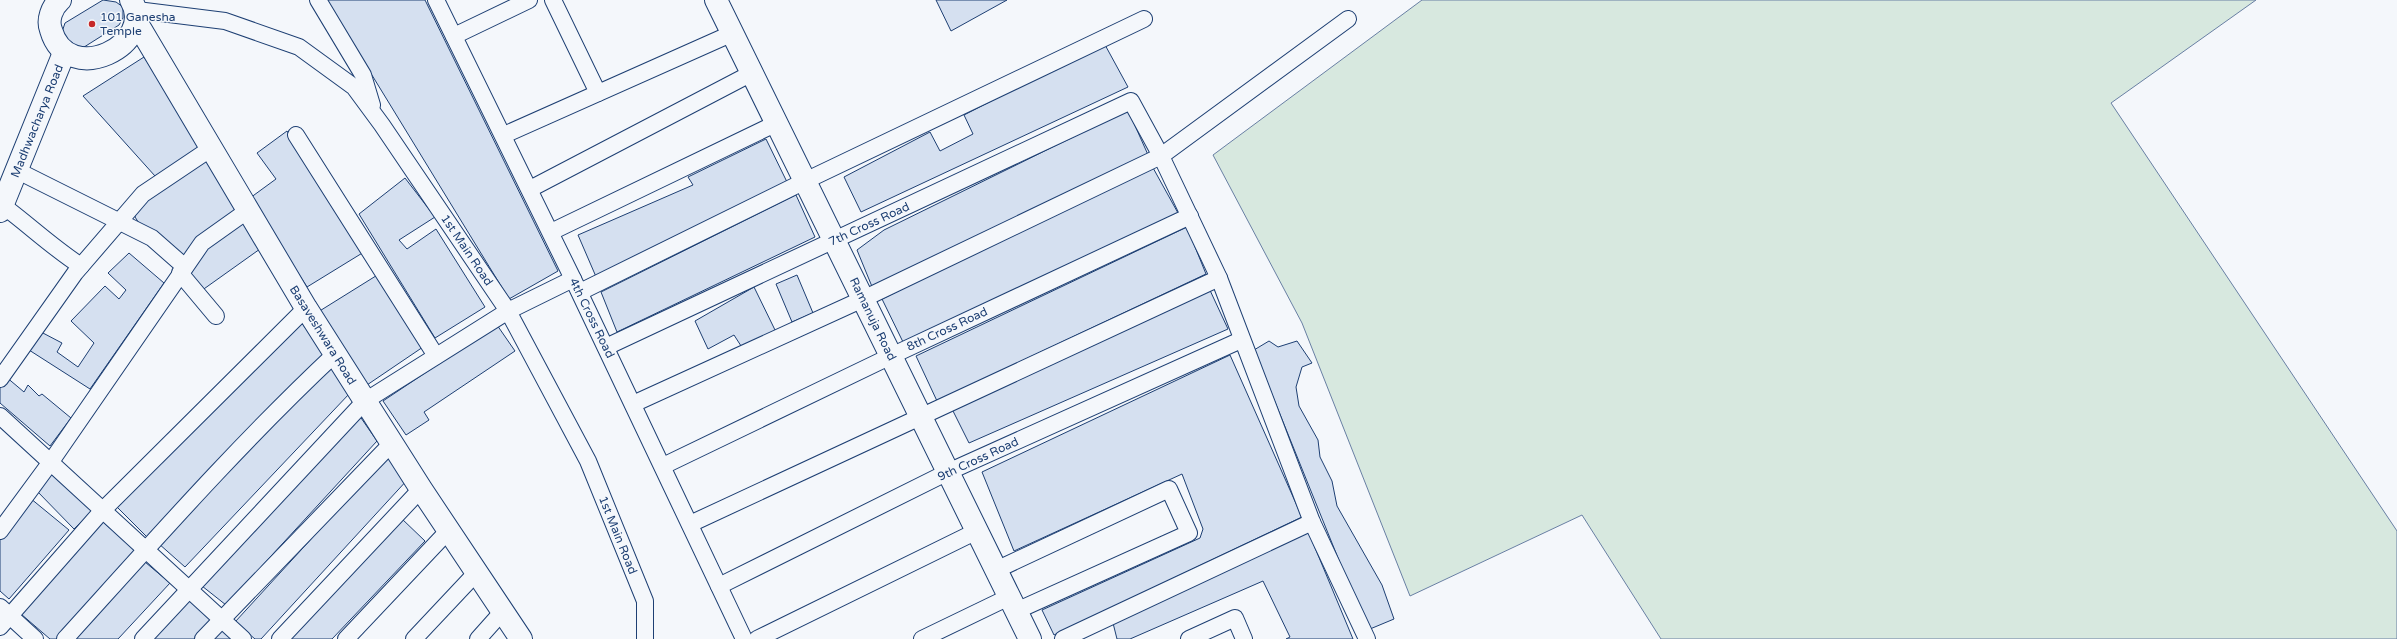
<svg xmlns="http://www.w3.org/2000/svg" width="2397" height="639" font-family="'Varela Round',sans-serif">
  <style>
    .green { fill: #d7e8df; stroke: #687fa3 }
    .building { fill: #d5e0f0; stroke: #1d3f73 }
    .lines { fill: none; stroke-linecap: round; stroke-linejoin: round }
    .street-casing { stroke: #1d3f73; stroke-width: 18 }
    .secondary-casing { stroke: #1d3f73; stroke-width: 24 }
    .street { stroke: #f4f7fb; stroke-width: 16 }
    .secondary { stroke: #f4f7fb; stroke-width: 22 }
    .poi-dot { fill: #c62828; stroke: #f4f7fb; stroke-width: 1.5 }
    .labels { text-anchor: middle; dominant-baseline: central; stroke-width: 3; stroke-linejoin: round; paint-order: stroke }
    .poi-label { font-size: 12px; fill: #1d3f73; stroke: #f4f7fb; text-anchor: start }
    .street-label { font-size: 12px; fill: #1d3f73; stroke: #f4f7fb }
  </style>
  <rect width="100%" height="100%" fill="#f4f7fb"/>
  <polygon class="green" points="1422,0 2256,0 2111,103 2397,531 2397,639 1661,639 1582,515 1410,596 1302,323 1213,155"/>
  <g class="building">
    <polygon points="103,0 116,2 123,7 123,18 119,25 81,49 61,35 65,23"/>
    <polygon points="326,0 425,0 558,271 509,299"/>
    <polygon points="936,0 1007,0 951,31"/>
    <polygon points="1104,43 1128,87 861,212 844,177 930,132 940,151 973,134 964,115"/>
    <polygon points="144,57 205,152 155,176 83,96"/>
    <polygon points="1128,110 1149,157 873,289 857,250 884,230"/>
    <polygon points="287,131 364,252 307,287 250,198 276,179 257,153"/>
    <polygon points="766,139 787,182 597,279 578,235 693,185 688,177"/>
    <polygon points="208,154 242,212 185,261 144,231 135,217 136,212 148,200"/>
    <polygon points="1152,166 1178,213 903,342 882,299"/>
    <polygon points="405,178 435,217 399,240 407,249 436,229 485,307 435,338 359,214"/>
    <polygon points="796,195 815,237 617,332 601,292"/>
    <polygon points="246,219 260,249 201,291 189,275 197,260 216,238"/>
    <polygon points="1187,227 1206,274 937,401 916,356"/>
    <polygon points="129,253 164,283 90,389 29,350 41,332 62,343 57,352 78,367 94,343 71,321 105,286 119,299 126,290 108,273"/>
    <polygon points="379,274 423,347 364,387 318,312"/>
    <polygon points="797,275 813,313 792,322 776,284"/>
    <polygon points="1208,286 1228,329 969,443 952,409"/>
    <polygon points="754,287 776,332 743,349 734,335 708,349 695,321"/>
    <polygon points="300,321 325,353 148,538 117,507"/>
    <polygon points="497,325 515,351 424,412 429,420 406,435 383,401"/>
    <polygon points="1269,341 1278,347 1297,341 1312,363 1302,367 1296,387 1299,406 1318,440 1320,457 1332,481 1337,506 1382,585 1394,619 1370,629 1355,600 1254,350"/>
    <polygon points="1230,355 1302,517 1054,635 1042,610 1200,538 1203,529 1182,474 1014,551 982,472"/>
    <polygon points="328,364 350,393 185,567 158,543"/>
    <polygon points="5,376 24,392 28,385 39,396 42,394 71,418 50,446 0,403 0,384"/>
    <polygon points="359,415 377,441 226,605 202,586"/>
    <polygon points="391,452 409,478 261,639 255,639 235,622"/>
    <polygon points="54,472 93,510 74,529 36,490"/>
    <polygon points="30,498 69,530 9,599 0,591 0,540"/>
    <polygon points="401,518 425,541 332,639 291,639"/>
    <polygon points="102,521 137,552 57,639 50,639 21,614"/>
    <polygon points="1308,531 1353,639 1286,639 1290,637 1263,581 1130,639 1117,639 1113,623"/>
    <polygon points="145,562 170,583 118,639 72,639"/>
    <polygon points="189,596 214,617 194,639 149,639"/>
    <polygon points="222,629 234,639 212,639"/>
  </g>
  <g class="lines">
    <defs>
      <g id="street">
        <polyline points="318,0 363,75 372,105"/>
        <polyline points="436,0 573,279 744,639"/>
        <polyline points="553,0 598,93"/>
        <polyline points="137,10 225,21 299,47 354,87 382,125 508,311 588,461 645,601 645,639"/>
        <polyline points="454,36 529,0"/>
        <polyline points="296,135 436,356"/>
        <polyline points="504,135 733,33"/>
        <polyline points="16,170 152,238 185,267"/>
        <polyline points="530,189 752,73"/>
        <path d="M2,205c27,20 51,43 79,61"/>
        <polyline points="551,232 777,123"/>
        <polyline points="180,273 216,316"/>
        <polyline points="580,292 805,181 1144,19"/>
        <polyline points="606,347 1131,101 1161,156 1219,278 1312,522 1367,639"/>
        <polyline points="0,379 75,273 143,194 210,149"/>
        <polyline points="633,404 863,299 1161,156 1348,19"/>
        <polyline points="0,416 243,639"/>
        <polyline points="663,466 891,356 1190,216"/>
        <polyline points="690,524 1219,278"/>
        <polyline points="0,531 50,463 202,243 247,211"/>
        <polyline points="996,570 1169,489 1189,533 1016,611"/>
        <polyline points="719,586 948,472 1241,340"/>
        <polyline points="0,607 35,639"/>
        <polyline points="0,627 102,511 306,308"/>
        <path d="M65,639c88,-97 175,-196 270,-285"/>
        <polyline points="143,639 365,401 508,311 573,279"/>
        <polyline points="203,639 392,443"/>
        <polyline points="280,639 421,489"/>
        <polyline points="346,639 449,530"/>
        <polyline points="414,639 477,572"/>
        <polyline points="478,639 503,611"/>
        <polyline points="757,639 977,531"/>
        <polyline points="922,639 1009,597"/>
        <polyline points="1063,639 1312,522"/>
        <polyline points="1189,639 1235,618 1244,639"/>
      </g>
      <g id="secondary">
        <path d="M60,0c-8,7 -13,20 -9,30 17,59 107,14 80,-30"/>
        <polyline points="716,0 1030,639"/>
        <polyline points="137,23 306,308 421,489 521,639"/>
        <polyline points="0,211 64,53"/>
      </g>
    </defs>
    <use href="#street" class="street-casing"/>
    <use href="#secondary" class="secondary-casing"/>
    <use href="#street" class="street"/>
    <use href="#secondary" class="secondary"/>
  </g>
  <circle class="poi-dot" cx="92" cy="24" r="4"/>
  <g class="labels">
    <g class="poi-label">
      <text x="100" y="17">101 Ganesha<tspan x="100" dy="14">Temple</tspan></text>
    </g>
    <g class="street-label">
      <text transform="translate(37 121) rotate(-68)">Madhwacharya Road</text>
      <text transform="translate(869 224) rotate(-25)">7th Cross Road</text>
      <text transform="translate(467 250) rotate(56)">1st Main Road</text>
      <text transform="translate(592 318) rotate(64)">4th Cross Road</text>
      <text transform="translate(873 319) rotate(64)">Ramanuja Road</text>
      <text transform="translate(947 329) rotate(-25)">8th Cross Road</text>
      <text transform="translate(323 335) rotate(58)">Basaveshwara Road</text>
      <text transform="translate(978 459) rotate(-25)">9th Cross Road</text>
      <text transform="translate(618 535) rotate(68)">1st Main Road</text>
    </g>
  </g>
</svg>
